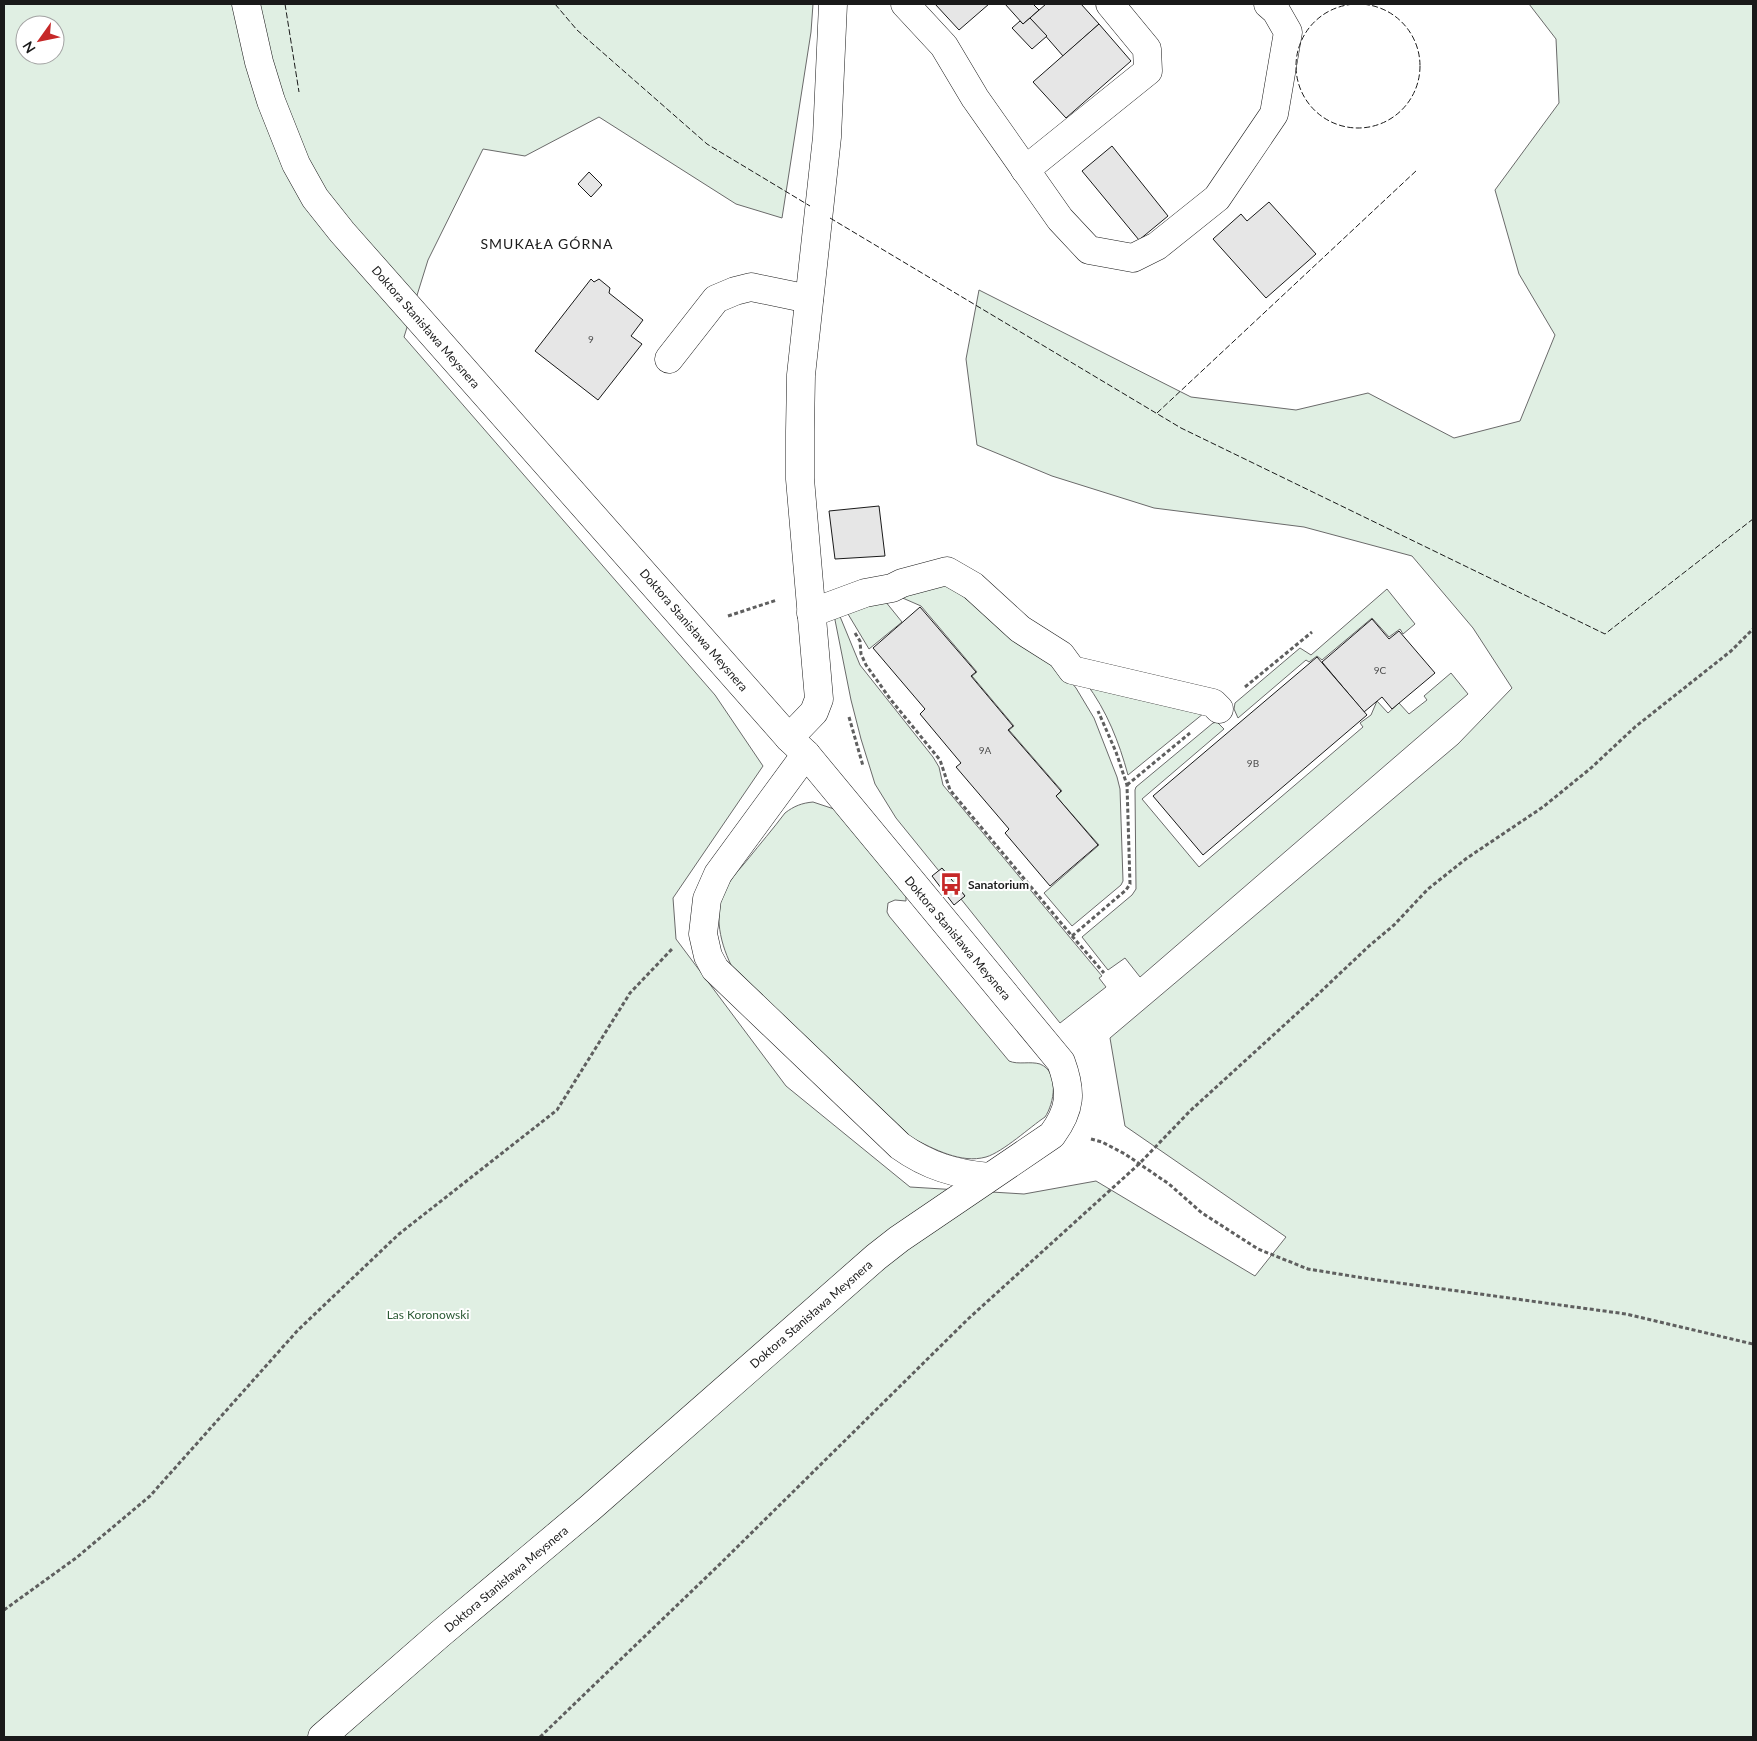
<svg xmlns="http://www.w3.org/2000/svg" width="1757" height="1741" font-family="Lato,sans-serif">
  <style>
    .green { fill: #e0efe3; stroke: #6a6a6a; fill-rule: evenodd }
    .building { fill: #e6e6e6; stroke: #1a1a1a }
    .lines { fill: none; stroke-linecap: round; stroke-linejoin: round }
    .minor-casing { stroke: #1a1a1a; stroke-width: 29 }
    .path { stroke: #5f5f5f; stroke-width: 3; stroke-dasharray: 4 2.5; stroke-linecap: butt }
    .minor { stroke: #fff; stroke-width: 28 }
    .fence { stroke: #1a1a1a; stroke-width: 1; stroke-dasharray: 6 2.5; stroke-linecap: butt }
    .labels { text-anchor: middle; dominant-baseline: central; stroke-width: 4; stroke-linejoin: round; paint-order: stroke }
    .number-label { font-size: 10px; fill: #4d4d4d }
    .street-label { font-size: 12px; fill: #1a1a1a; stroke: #fff }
    .poi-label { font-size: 12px; font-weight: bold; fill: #1a1a1a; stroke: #fff; text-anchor: start }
    .park-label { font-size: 12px; fill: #2b5a34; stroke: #fff }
    .neighbourhood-label { font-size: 14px; letter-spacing: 1px; fill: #1a1a1a; stroke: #fff }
  </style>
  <rect width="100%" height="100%" fill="#fff"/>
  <g class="green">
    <path d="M4,4h809l-2,28 -29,186 -46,-14 -137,-87 -74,39 -42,-7 -55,111 -24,77 311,358 48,71 -90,132 3,41 110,147 124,101 114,7 72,-13 159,95 31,-39 -161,-111 -15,-88 348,-294 54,-56 -39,-60 -61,-72 -108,-29 -150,-19 -102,-32 -75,-31 -11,-86 13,-69 212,107 105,13 72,-17 86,45 66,-17 35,-86 -36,-61 -24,-84 64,-87 -3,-64 -27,-35h224v1733h-1749zM25,25h30v30h-30z"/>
    <polygon points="942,580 1066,676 1076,688 1094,718 1117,777 1120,789 1123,881 1121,885 1072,926 1044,893 1099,845 1056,796 1062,791 1009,730 1014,726 972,676 977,672 921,606 898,596"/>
    <polygon points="1387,589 1415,624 1403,634 1400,629 1389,637 1372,618 1322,660 1317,656 1309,662 1306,660 1238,718 1234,709 1235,703 1300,648 1311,655"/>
    <polygon points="885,601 902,622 869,649 845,609"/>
    <polygon points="839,614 860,665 933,757 939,767 943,785 1102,976 1099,978 1106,987 1060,1023 961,899 965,896 942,868 939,871 896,818 875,784 861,739 851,700 835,620 835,615"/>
    <polygon points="1451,673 1468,694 1140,977 1125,958 1108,970 1082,937 1132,895 1136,889 1135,790 1136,787 1213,723 1217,722 1224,729 1142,799 1199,867 1363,727 1360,723 1371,715 1377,701 1388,713 1399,703 1409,714 1427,700 1424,696"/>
    <path d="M1086,683l123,26 -81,66c-9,-33 -21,-64 -42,-92z"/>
    <path d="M813,802l21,7 72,87v5l-11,-1 -7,3 -1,9 2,4 120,145c9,4 21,0 31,3 20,8 14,40 5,53 -15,10 -42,35 -59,40 -25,7 -52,-8 -74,-19l-181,-173c-12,-25 -19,-57 -2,-82 5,-9 13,-16 19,-24 12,-15 25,-30 37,-46 9,-7 17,-10 28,-11z"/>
  </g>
  <g class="building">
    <polygon points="935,4 989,4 959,30"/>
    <polygon points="1005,4 1033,4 1039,10 1023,24"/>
    <polygon points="1046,4 1081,4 1099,24 1063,56 1030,18"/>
    <polygon points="1030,18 1047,36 1032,49 1012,28 1020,21 1023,24"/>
    <polygon points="1099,24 1131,61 1066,118 1033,82"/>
    <polygon points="1112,146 1168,216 1139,240 1082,171"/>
    <polygon points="589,172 602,185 591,197 578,184"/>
    <polygon points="1269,202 1316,254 1266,298 1213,239 1241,214 1247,221"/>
    <polygon points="591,279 594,282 599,279 610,288 609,293 643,320 631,336 642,344 598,400 535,351"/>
    <polygon points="879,506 885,556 835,559 829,511"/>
    <polygon points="920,607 976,672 971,676 1013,726 1008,730 1061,791 1056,796 1098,845 1050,886 1005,833 1009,829 956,767 961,763 920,714 925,709 873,648"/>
    <polygon points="1372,619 1389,639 1399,631 1435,673 1392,709 1382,697 1364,712 1322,662"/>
    <polygon points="1317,657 1367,715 1203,855 1153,796"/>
    <polygon points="942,868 965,896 954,905 932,876"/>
  </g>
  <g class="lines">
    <defs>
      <g id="minor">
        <path d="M246,4l13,58 12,39 25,63 19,34 27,34 447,506 17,16 255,308c11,30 10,47 -9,73l-153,104 -23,18 -286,251 -150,126 -118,103"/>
        <polyline points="905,4 944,46 975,98 1060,219 1089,250 1133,258 1157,246 1217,198 1274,114 1288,32 1276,11 1268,4"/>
        <polyline points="1025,170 1148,71 1147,49 1110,4"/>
        <polyline points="669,359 716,299 735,291 751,287 809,299"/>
        <polyline points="811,613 865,593 892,588 902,583 947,571 973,586 1020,629 1061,655 1072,670 1213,703 1219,709"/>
        <polyline points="789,738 814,712 819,699 800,479 800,431 801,375 827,137 833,4"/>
        <path d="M806,754l-88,120 -11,25 -4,35 5,22 7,13 185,177c28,20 55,28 89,31"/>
      </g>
    </defs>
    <use href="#minor" class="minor-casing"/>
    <g class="path">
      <polyline points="728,616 777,600"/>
      <polyline points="855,633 860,641 861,654 866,665 891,700 940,760 950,790 1072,936 1126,890 1130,884 1127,785 1116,752 1098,711"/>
      <polyline points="1245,687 1312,632"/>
      <polyline points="849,717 863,766"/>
      <polyline points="1127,785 1190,733"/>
      <polyline points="1072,936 1104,973"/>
      <polyline points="1091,1139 1102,1142 1125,1154 1169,1184 1202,1213 1258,1249 1308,1269 1370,1279 1626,1314 1753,1344"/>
      <polyline points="4,1610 76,1558 150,1496 298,1330 399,1234 557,1110 630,993 672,949"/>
      <polyline points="540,1737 721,1563 968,1319 1139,1164 1190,1111 1315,997 1369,946 1394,925 1428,889 1467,858 1543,807 1591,768 1635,727 1731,651 1753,629"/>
    </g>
    <use href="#minor" class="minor"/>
    <g class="fence">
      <polyline points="285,4 299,92"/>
      <polyline points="555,4 577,30 707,144 810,206"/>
      <circle cx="1358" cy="66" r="62"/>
      <polyline points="830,218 1181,428 1605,634 1753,519"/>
      <polyline points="1157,413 1417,170"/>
    </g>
  </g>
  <defs>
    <symbol id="bus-bare" viewBox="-9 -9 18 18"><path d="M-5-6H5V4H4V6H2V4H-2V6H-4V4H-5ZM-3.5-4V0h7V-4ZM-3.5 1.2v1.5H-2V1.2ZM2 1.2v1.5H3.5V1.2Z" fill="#c62828" stroke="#fff" stroke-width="2.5" paint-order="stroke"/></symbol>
  </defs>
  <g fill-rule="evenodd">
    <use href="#bus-bare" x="935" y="868" width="32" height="32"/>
  </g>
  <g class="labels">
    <g class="number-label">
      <text x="591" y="339">9</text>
      <text x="1380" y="670">9C</text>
      <text x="985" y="750">9A</text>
      <text x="1253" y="763">9B</text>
    </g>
    <g class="street-label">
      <text transform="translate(426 327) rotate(49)">Doktora Stanisława Meysnera</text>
      <text transform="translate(694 630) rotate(49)">Doktora Stanisława Meysnera</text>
      <text transform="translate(958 938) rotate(50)">Doktora Stanisława Meysnera</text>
      <text transform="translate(811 1314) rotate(-41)">Doktora Stanisława Meysnera</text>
      <text transform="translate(506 1579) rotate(-40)">Doktora Stanisława Meysnera</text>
    </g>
    <g class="poi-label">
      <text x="968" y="884">Sanatorium</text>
    </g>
    <g class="park-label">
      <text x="428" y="1314">Las Koronowski</text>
    </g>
    <g class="neighbourhood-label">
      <text x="547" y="243">SMUKAŁA GÓRNA</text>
    </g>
  </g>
  <rect width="1757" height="1741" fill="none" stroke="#1a1a1a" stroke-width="10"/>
  <g transform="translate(40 40) rotate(237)"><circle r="24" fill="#ffffff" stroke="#a3a3a3"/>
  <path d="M0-4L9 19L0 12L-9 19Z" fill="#c62828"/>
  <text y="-8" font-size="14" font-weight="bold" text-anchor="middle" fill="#1a1a1a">N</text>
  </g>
</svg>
